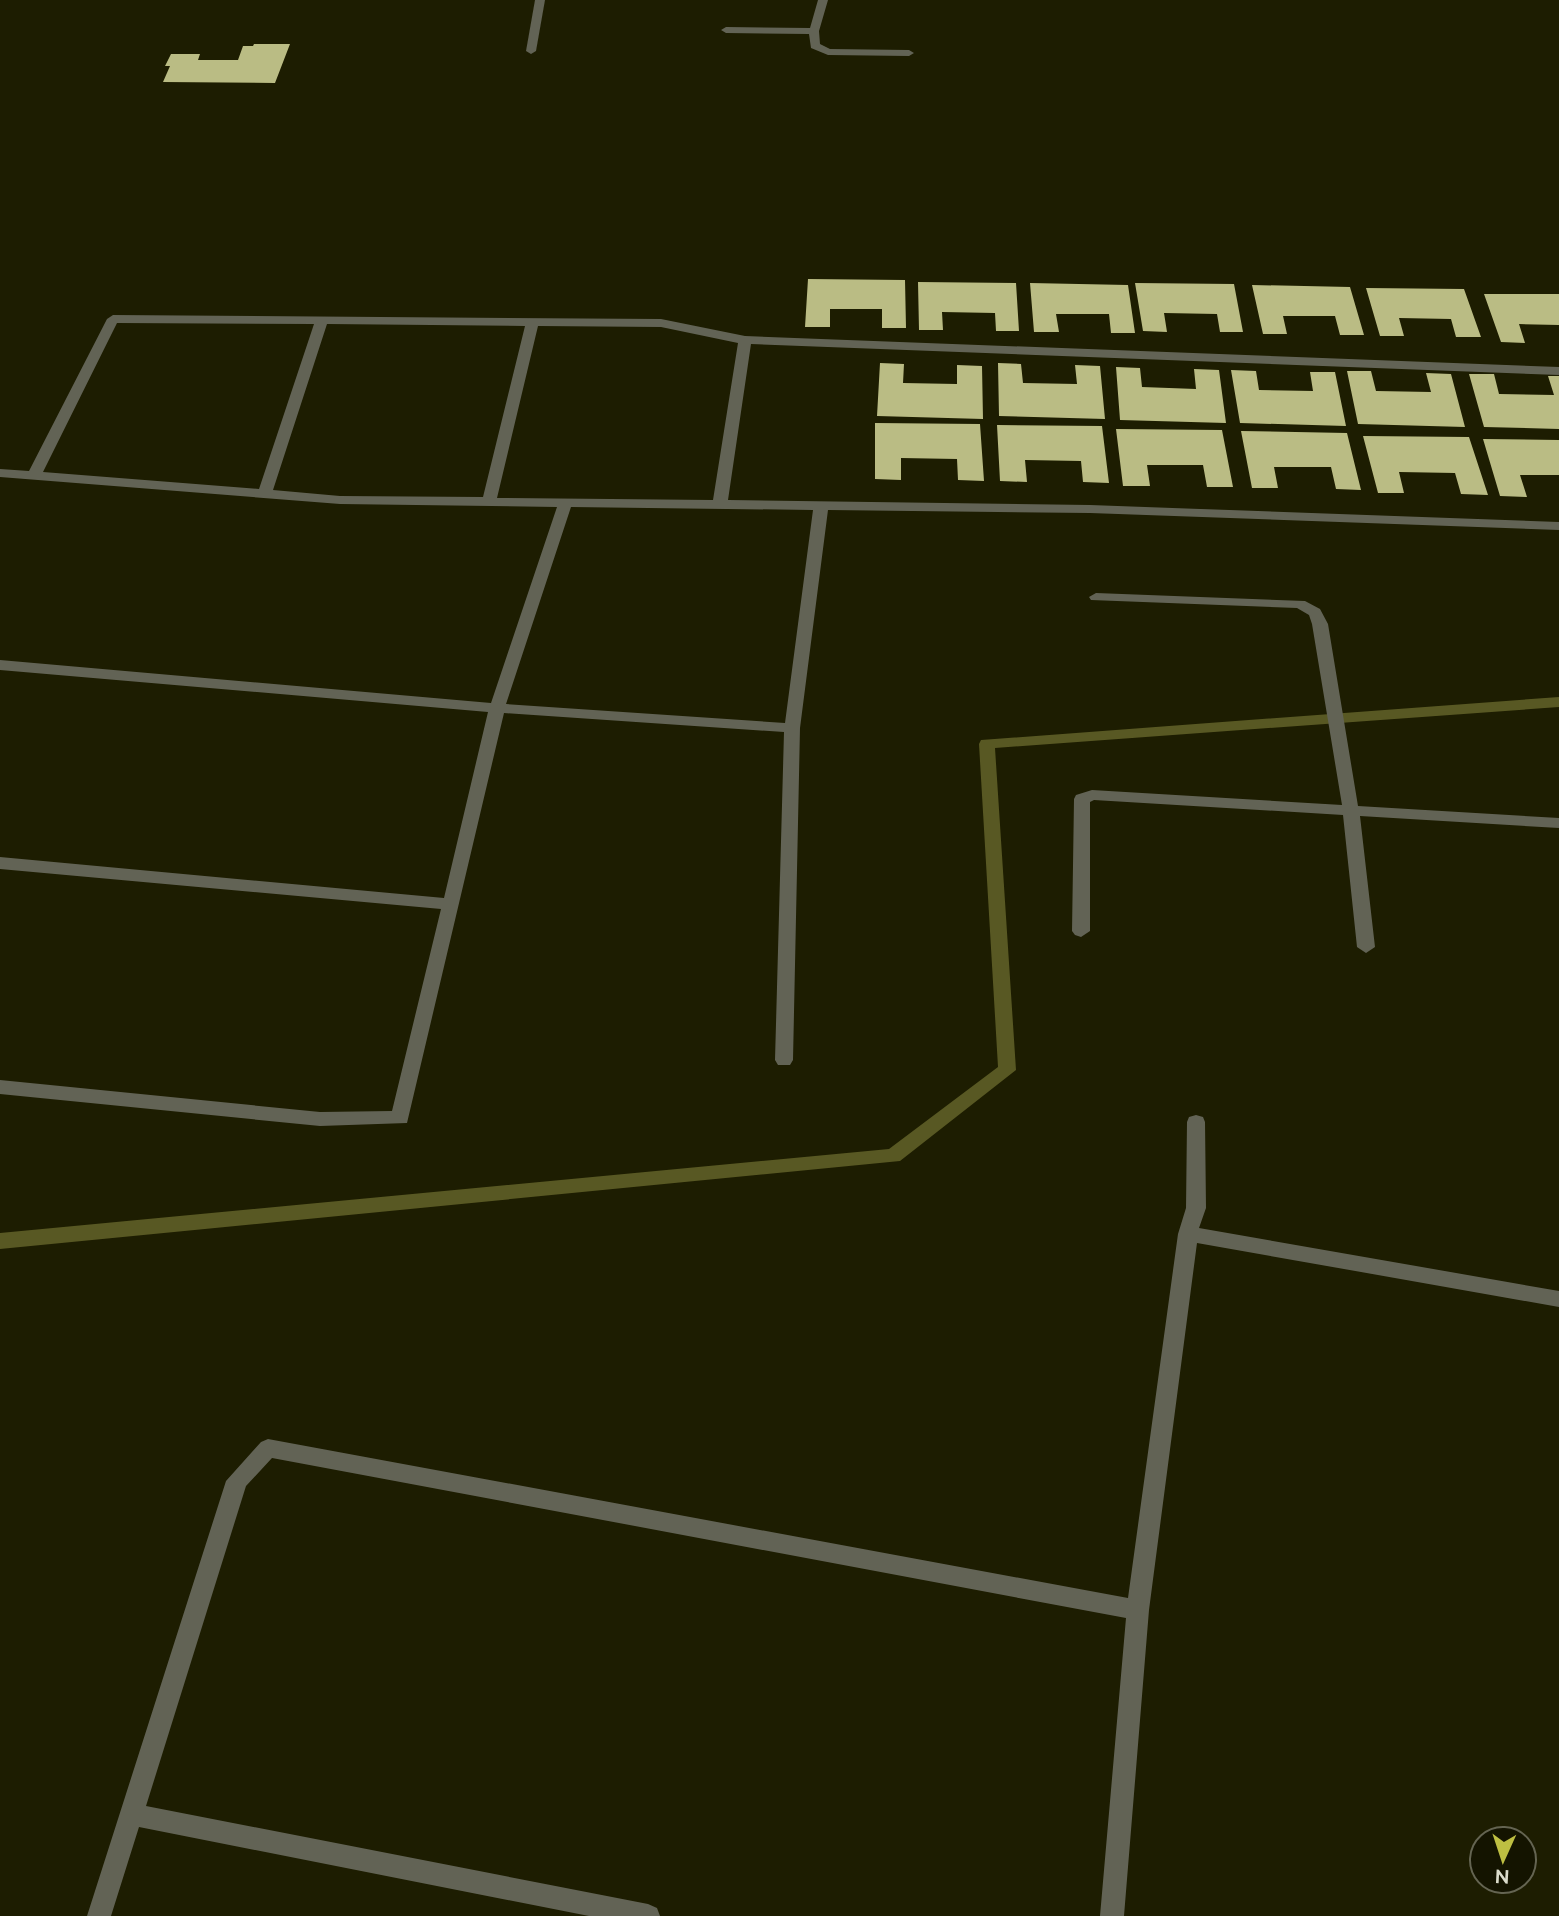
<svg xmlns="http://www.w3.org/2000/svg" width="1559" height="1916" font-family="Raleway,sans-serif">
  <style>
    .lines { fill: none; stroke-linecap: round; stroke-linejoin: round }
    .stream { fill: #585823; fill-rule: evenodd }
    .building { fill: #babc84 }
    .minor { fill: #626355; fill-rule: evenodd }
  </style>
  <rect width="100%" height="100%" fill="#1d1d01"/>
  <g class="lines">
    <polygon class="stream" points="1559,697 1559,707 995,748 1016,1070 900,1161 0,1249 0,1233 889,1149 998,1067 979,744 981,740"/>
  </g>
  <g class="building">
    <polygon points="254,44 290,44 275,83 163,82 170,66 165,66 171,54 200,54 198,60 238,60 243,46 253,46"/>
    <polygon points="808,279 905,280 906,328 882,328 882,309 830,309 830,327 805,327"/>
    <polygon points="918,282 1016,283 1019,331 996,331 995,313 942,312 943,330 919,330"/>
    <polygon points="1030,283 1128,285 1135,333 1111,333 1109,314 1056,314 1059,332 1034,332"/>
    <polygon points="1135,283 1234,284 1243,332 1220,332 1217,314 1164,313 1167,332 1143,331"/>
    <polygon points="1252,285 1350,287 1364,335 1340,335 1335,316 1283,316 1287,334 1263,334"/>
    <polygon points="1366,288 1464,289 1481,337 1456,337 1451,319 1399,318 1404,336 1380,336"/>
    <polygon points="1484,294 1559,294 1559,325 1519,324 1525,343 1501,342"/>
    <polygon points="880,363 904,364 903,383 957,384 957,365 982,366 983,419 877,416"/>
    <polygon points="998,363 1021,364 1023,383 1077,384 1075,365 1100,366 1105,419 999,416"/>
    <polygon points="1116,367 1140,368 1142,387 1196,389 1194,369 1219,370 1226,423 1120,420"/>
    <polygon points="1231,370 1256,371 1259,390 1313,391 1310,372 1335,372 1346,426 1240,423"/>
    <polygon points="1347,371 1371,371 1376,391 1431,392 1426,373 1451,374 1465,427 1358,424"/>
    <polygon points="1469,374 1494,374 1499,394 1554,395 1548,376 1559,376 1559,429 1484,427"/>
    <polygon points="875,423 980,424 984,481 958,480 957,459 901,458 901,480 875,479"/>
    <polygon points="997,425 1102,426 1109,483 1083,482 1081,461 1025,460 1027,482 1000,481"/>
    <polygon points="1116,429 1222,430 1233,487 1207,487 1203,465 1147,465 1150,486 1123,486"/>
    <polygon points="1241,431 1347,433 1361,490 1336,489 1331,467 1274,467 1278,488 1252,488"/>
    <polygon points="1363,436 1469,437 1488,495 1461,494 1455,473 1399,472 1404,493 1378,493"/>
    <polygon points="1483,439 1559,440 1559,475 1520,475 1527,497 1500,496"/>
  </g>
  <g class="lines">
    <g class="minor">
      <polygon points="535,0 545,0 536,51 531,54 526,51"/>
      <polygon points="818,0 828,0 819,31 820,44 830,49 909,50 914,53 909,56 828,55 811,48 809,34 726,33 721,30 726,27 810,28"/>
      <path d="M113,315l548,4 84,17 814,31v8l-808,-31 -23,156 362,5 469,17v8l-469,-17 -262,-3 -28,218 -7,332 -3,5h-12l-3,-5 9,-328 -280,-19 -97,410 -87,3 -320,-32v-14l320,32 72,-1 49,-202 -441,-40v-12l444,41 44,-186 -488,-42v-10l491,43 66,-196 -217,-3 -340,-27v-8l29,2 78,-152zM117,323l197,1 -55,165 -216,-17zM327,324l198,2 -42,171 -143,-1 -67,-6zM538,326l123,1 77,16 -25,157 -216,-2zM571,507l242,3 -28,213 -279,-19z"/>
      <polygon points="1096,593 1305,601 1320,609 1328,624 1358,806 1559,818 1559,828 1360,816 1375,947 1366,953 1357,947 1343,815 1094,800 1090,802 1090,931 1081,937 1075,935 1072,931 1074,799 1076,795 1092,790 1342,805 1312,624 1309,615 1297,608 1091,600 1089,597"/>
      <polygon points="1196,1115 1203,1117 1205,1122 1206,1208 1199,1228 1559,1291 1559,1307 1197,1243 1149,1610 1124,1916 1100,1916 1126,1618 272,1458 246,1486 146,1806 648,1904 657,1908 660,1916 589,1916 139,1827 111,1916 87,1916 226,1481 261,1442 268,1439 1128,1598 1178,1234 1186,1208 1187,1122 1189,1117"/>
    </g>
  </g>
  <g transform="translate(1503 1860) rotate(183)"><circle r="33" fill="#141400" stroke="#646451" stroke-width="2"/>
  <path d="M0-5L12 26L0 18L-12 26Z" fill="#bebf42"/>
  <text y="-10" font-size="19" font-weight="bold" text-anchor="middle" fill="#dbdccb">N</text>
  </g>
</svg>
